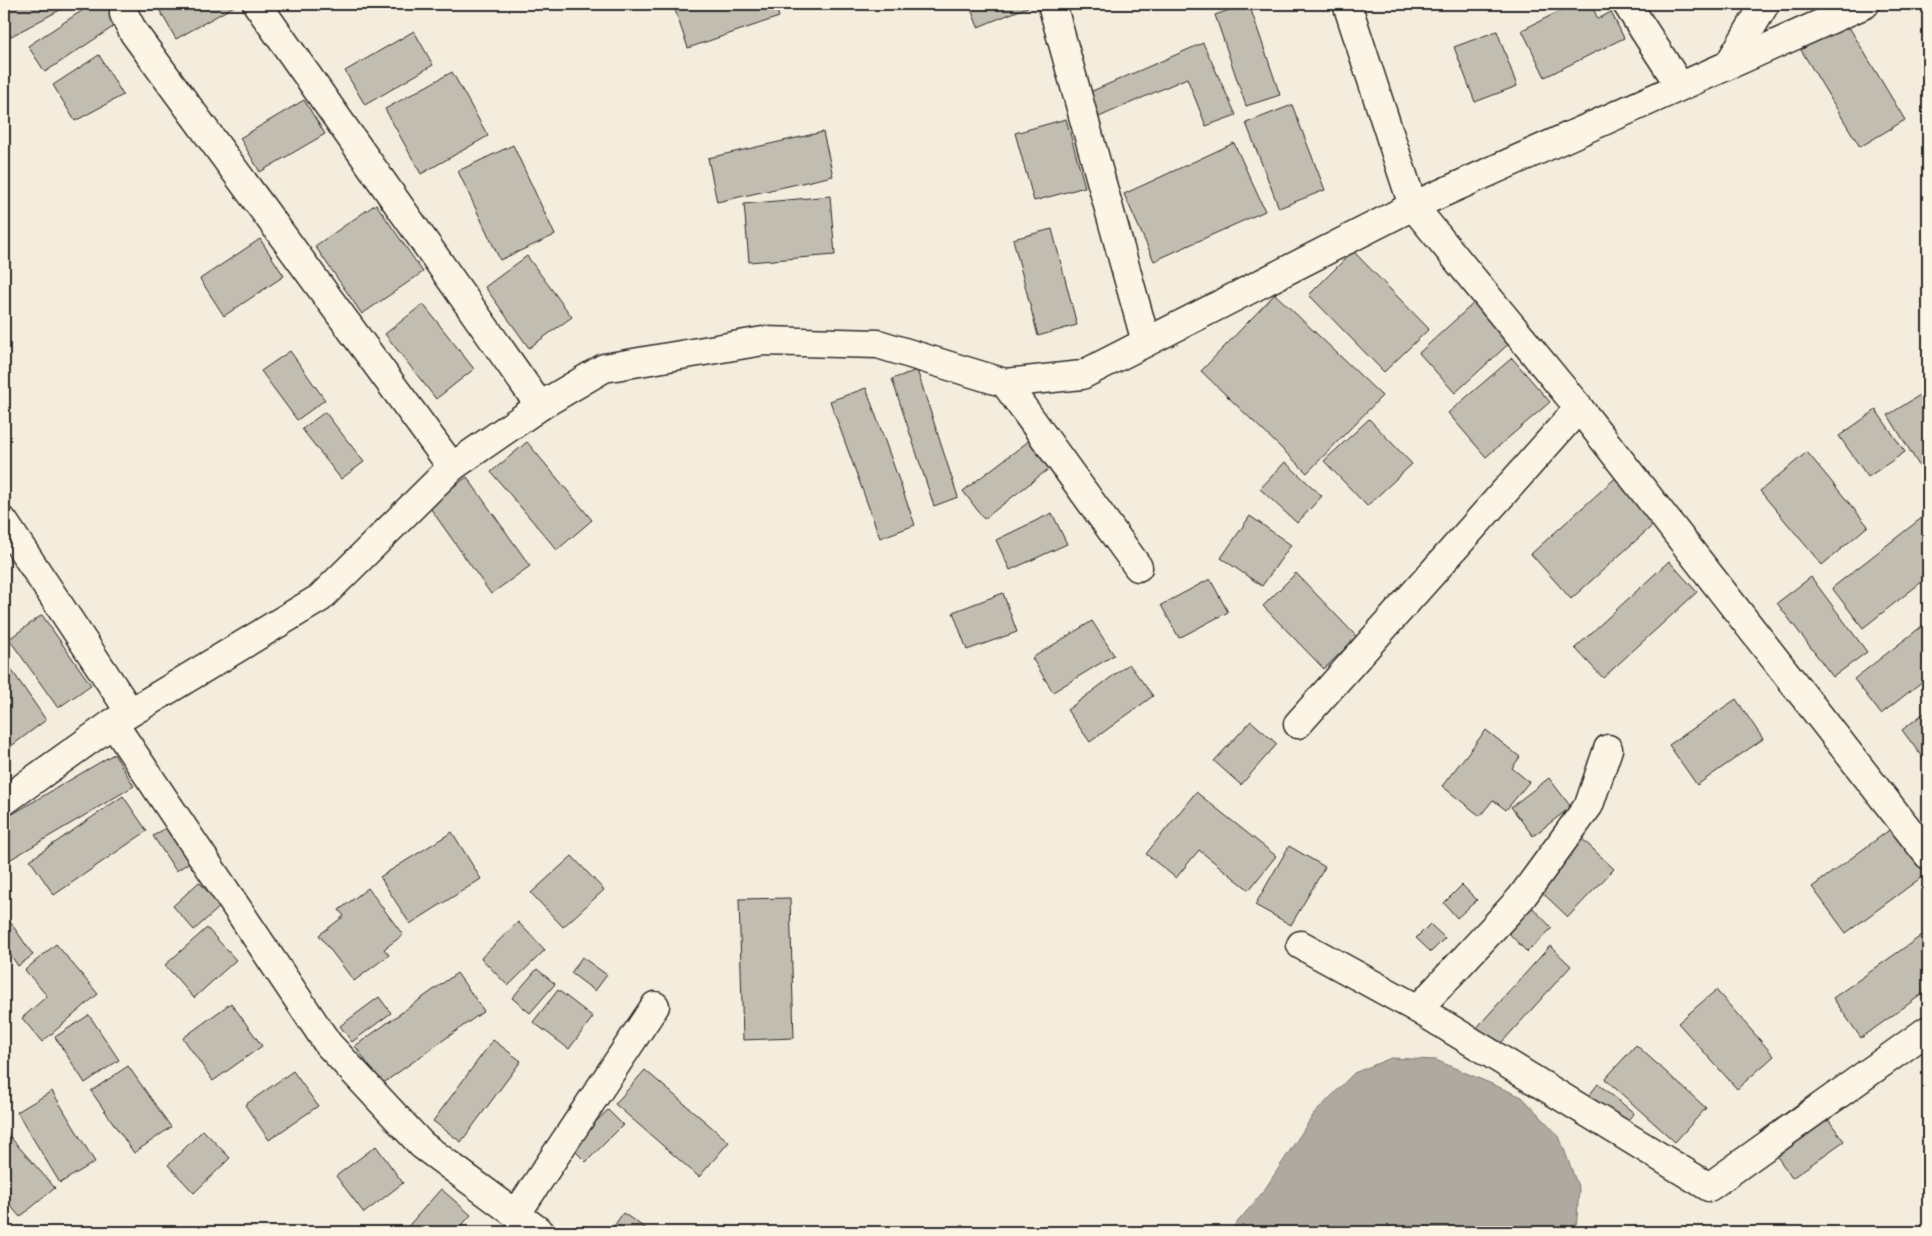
<svg xmlns="http://www.w3.org/2000/svg" width="1932" height="1236" font-family="'Architects Daughter',sans-serif">
  <style>
    .water { fill: #afaaa0; stroke: #7a7771 }
    .building { fill: #c2bdb1; stroke: #2b2b2b }
    .lines { fill: none; stroke-linecap: round; stroke-linejoin: round }
    .minor-casing { stroke: #2b2b2b; stroke-width: 31 }
    .minor { stroke: #fcf5e5; stroke-width: 28 }
  </style>
  <rect width="100%" height="100%" fill="#f4edde"/>
  <filter id="ink" filterUnits="userSpaceOnUse"><feTurbulence type="fractalNoise" baseFrequency=".02" numOctaves="2"/><feDisplacementMap in="SourceGraphic" scale="10" xChannelSelector="R" yChannelSelector="G"/><feConvolveMatrix kernelMatrix="1 2 1 2 8 2 1 2 1" color-interpolation-filters="sRGB"/></filter>
  <g filter="url(#ink)">
    <polygon class="water" points="1391,1058 1436,1060 1522,1097 1559,1136 1579,1189 1576,1232 1229,1232 1263,1192 1314,1114 1354,1073"/>
    <g class="building">
      <polygon points="4,4 71,4 4,40"/>
      <polygon points="92,4 106,4 119,23 45,72 28,46"/>
      <polygon points="156,4 238,4 176,39"/>
      <polygon points="673,4 775,4 779,17 688,48"/>
      <polygon points="969,4 1035,4 978,27"/>
      <polygon points="1246,4 1249,4 1280,95 1246,106 1215,15"/>
      <polygon points="1574,4 1591,4 1598,19 1611,12 1624,38 1545,77 1522,30"/>
      <polygon points="1846,22 1905,120 1860,147 1801,50"/>
      <polygon points="414,31 433,65 365,105 345,71"/>
      <polygon points="1497,31 1517,86 1475,102 1454,47"/>
      <polygon points="1203,43 1236,115 1206,126 1187,78 1099,117 1090,92"/>
      <polygon points="99,55 123,95 75,121 53,85"/>
      <polygon points="452,72 488,136 421,174 385,109"/>
      <polygon points="304,100 325,134 260,172 240,138"/>
      <polygon points="1292,105 1325,190 1279,208 1246,123"/>
      <polygon points="1066,119 1085,187 1034,201 1015,133"/>
      <polygon points="823,132 833,176 717,202 708,158"/>
      <polygon points="1234,143 1265,211 1154,261 1124,194"/>
      <polygon points="513,145 555,235 500,260 458,171"/>
      <polygon points="830,196 835,255 749,262 744,204"/>
      <polygon points="376,204 423,272 362,314 315,246"/>
      <polygon points="1052,229 1077,325 1038,336 1013,239"/>
      <polygon points="260,239 284,276 224,316 200,279"/>
      <polygon points="1353,251 1429,329 1384,372 1309,295"/>
      <polygon points="527,256 572,317 529,348 485,287"/>
      <polygon points="1275,294 1382,396 1307,473 1201,371"/>
      <polygon points="1477,300 1514,339 1455,393 1419,353"/>
      <polygon points="423,304 474,369 436,399 385,334"/>
      <polygon points="290,351 325,400 297,420 261,371"/>
      <polygon points="1512,358 1550,402 1486,457 1448,413"/>
      <polygon points="917,370 958,497 934,506 892,379"/>
      <polygon points="866,388 915,525 880,538 830,401"/>
      <polygon points="1928,390 1928,469 1923,472 1888,415"/>
      <polygon points="1876,410 1905,452 1868,477 1839,436"/>
      <polygon points="325,412 364,462 341,479 302,429"/>
      <polygon points="1369,419 1412,464 1367,506 1324,461"/>
      <polygon points="1034,437 1055,464 984,519 963,491"/>
      <polygon points="527,442 592,520 557,550 491,472"/>
      <polygon points="1807,452 1868,526 1822,565 1760,491"/>
      <polygon points="1285,462 1322,496 1297,523 1260,489"/>
      <polygon points="1622,472 1662,517 1571,599 1531,554"/>
      <polygon points="467,477 530,566 491,594 428,505"/>
      <polygon points="1052,513 1067,544 1010,570 996,540"/>
      <polygon points="1928,513 1928,577 1863,628 1832,588"/>
      <polygon points="1250,516 1291,545 1262,586 1221,558"/>
      <polygon points="1669,561 1697,592 1603,678 1575,648"/>
      <polygon points="1296,573 1357,637 1324,669 1263,606"/>
      <polygon points="1811,577 1867,652 1833,677 1777,603"/>
      <polygon points="1210,579 1228,612 1179,638 1161,605"/>
      <polygon points="1003,593 1017,632 967,650 953,612"/>
      <polygon points="42,615 91,685 58,708 9,639"/>
      <polygon points="1092,621 1114,655 1053,692 1032,658"/>
      <polygon points="1926,623 1928,626 1928,677 1881,714 1854,679"/>
      <polygon points="4,659 46,720 10,747 4,739"/>
      <polygon points="1129,664 1153,696 1090,742 1067,710"/>
      <polygon points="1736,699 1763,739 1697,785 1669,745"/>
      <polygon points="1928,710 1928,765 1902,730"/>
      <polygon points="1251,721 1277,744 1241,785 1214,761"/>
      <polygon points="1486,730 1520,757 1512,768 1529,782 1506,810 1493,800 1480,816 1442,786"/>
      <polygon points="114,754 134,786 6,862 4,858 4,819"/>
      <polygon points="1549,778 1571,807 1533,836 1511,807"/>
      <polygon points="1196,792 1276,856 1249,890 1199,850 1176,878 1146,854"/>
      <polygon points="123,796 147,831 54,895 30,860"/>
      <polygon points="169,826 192,861 176,871 153,836"/>
      <polygon points="1892,828 1926,874 1846,933 1812,887"/>
      <polygon points="452,832 481,879 410,924 380,877"/>
      <polygon points="1576,833 1614,869 1568,917 1531,882"/>
      <polygon points="1289,846 1325,867 1291,925 1255,905"/>
      <polygon points="572,856 604,890 563,927 531,893"/>
      <polygon points="199,882 221,906 194,930 173,906"/>
      <polygon points="1462,885 1477,900 1457,918 1444,903"/>
      <polygon points="368,888 403,935 384,949 389,955 354,981 319,935 344,916 339,910"/>
      <polygon points="790,898 794,1038 743,1040 739,899"/>
      <polygon points="1526,901 1552,928 1527,952 1501,925"/>
      <polygon points="4,913 33,955 18,966 4,945"/>
      <polygon points="518,922 545,950 508,986 481,958"/>
      <polygon points="1430,924 1445,938 1431,952 1416,938"/>
      <polygon points="207,928 236,960 194,998 165,965"/>
      <polygon points="1928,931 1928,990 1861,1038 1833,998"/>
      <polygon points="56,944 98,994 42,1042 22,1018 47,996 25,970"/>
      <polygon points="1550,946 1571,966 1494,1051 1473,1032"/>
      <polygon points="582,957 607,975 595,991 571,973"/>
      <polygon points="537,969 555,984 530,1013 512,998"/>
      <polygon points="457,973 484,1011 382,1084 355,1046"/>
      <polygon points="558,990 593,1017 569,1049 533,1022"/>
      <polygon points="1716,990 1774,1056 1737,1089 1678,1023"/>
      <polygon points="379,997 391,1013 352,1042 340,1026"/>
      <polygon points="231,1003 262,1046 213,1081 183,1038"/>
      <polygon points="89,1015 119,1060 85,1083 55,1037"/>
      <polygon points="493,1040 521,1061 461,1142 433,1121"/>
      <polygon points="1636,1045 1706,1108 1675,1142 1605,1079"/>
      <polygon points="128,1066 171,1127 134,1153 91,1091"/>
      <polygon points="645,1070 729,1142 699,1177 615,1104"/>
      <polygon points="293,1071 318,1106 269,1140 245,1105"/>
      <polygon points="1598,1084 1634,1113 1622,1127 1587,1098"/>
      <polygon points="52,1091 95,1162 60,1183 17,1112"/>
      <polygon points="1810,1095 1844,1141 1792,1178 1760,1132"/>
      <polygon points="608,1110 623,1125 586,1162 570,1146"/>
      <polygon points="4,1130 55,1188 20,1217 4,1198"/>
      <polygon points="203,1130 230,1158 194,1193 168,1165"/>
      <polygon points="376,1146 403,1183 364,1213 336,1176"/>
      <polygon points="441,1189 471,1215 456,1232 403,1232"/>
      <polygon points="623,1213 651,1232 610,1232"/>
    </g>
    <g class="lines">
      <defs>
        <g id="minor">
          <polyline points="124,4 124,14 134,33 452,467"/>
          <polyline points="257,4 540,406"/>
          <polyline points="1052,4 1146,342"/>
          <polyline points="1347,4 1413,206 1579,408 1928,855"/>
          <polyline points="1627,4 1680,86"/>
          <polyline points="1729,64 1765,4"/>
          <polyline points="1005,383 1138,567"/>
          <polyline points="4,522 130,712"/>
          <polyline points="113,723 328,1044 422,1145 540,1232"/>
          <polyline points="1298,724 1579,408"/>
          <polyline points="4,801 113,723 320,598 452,467 540,406 604,368 763,341 878,344 1005,383 1082,375 1413,206 1865,4"/>
          <polyline points="1301,945 1418,1009 1709,1187 1928,1030"/>
          <polyline points="1418,1009 1521,898 1589,805 1608,749"/>
          <polyline points="517,1213 655,1006"/>
        </g>
      </defs>
      <use href="#minor" class="minor-casing"/>
      <use href="#minor" class="minor"/>
    </g>
  </g>
  <rect width="1932" height="1236" fill="none" stroke="#fcf5e5" stroke-width="20"/>
  <rect x="10" y="10" width="1912" height="1216" fill="none" stroke="#2b2b2b" stroke-width="2" filter="url(#ink)"/>
</svg>
